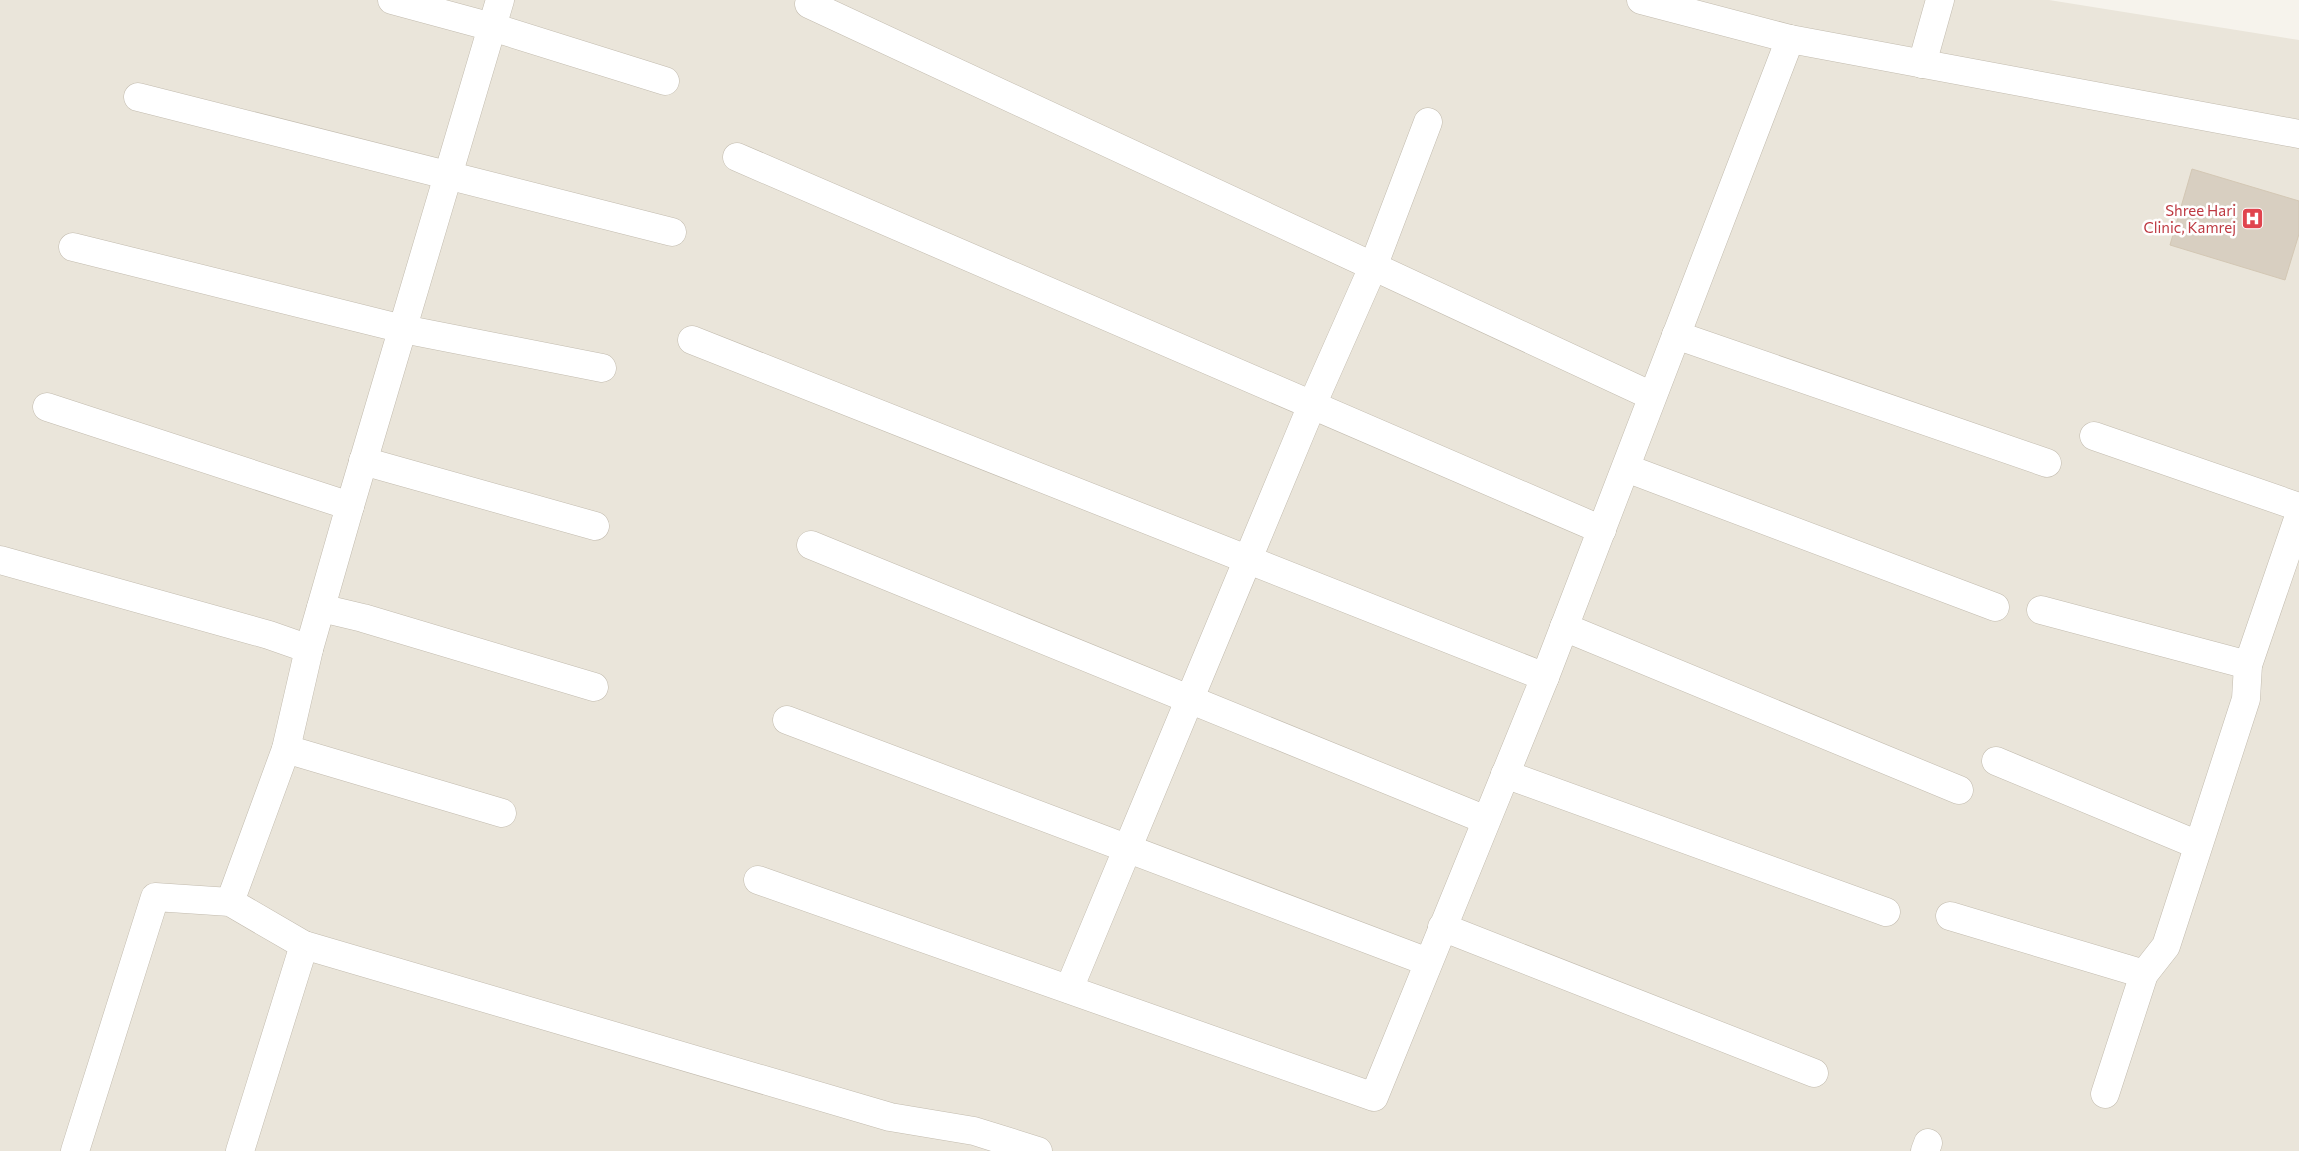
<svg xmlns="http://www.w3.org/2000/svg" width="2299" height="1151" font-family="Commissioner,sans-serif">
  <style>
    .residential { fill: #eae5da }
    .building { fill: #d8cfc1; stroke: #d3c7b4 }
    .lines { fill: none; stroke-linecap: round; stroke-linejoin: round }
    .minor-casing { stroke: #c2bbae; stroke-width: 29 }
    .minor { stroke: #fff; stroke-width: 28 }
    .labels { text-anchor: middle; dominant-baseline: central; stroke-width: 5; stroke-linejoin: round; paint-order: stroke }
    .health-label { font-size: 15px; fill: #be3a42; stroke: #fff; text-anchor: end }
  </style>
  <rect width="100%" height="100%" fill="#f6f3ec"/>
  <polygon class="residential" points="0,0 2049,0 2299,40 2299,1151 0,1151"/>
  <polygon class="building" points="2192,169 2299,201 2299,234 2285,280 2170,245"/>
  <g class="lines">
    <defs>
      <g id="minor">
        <polyline points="392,0 492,27 665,81"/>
        <polyline points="1641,0 1790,39 2299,134"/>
        <polyline points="809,4 1652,396"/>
        <polyline points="1922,64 1940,0"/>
        <polyline points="138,97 672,232"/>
        <polyline points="737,157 1602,530"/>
        <polyline points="73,247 403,329 602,368"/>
        <polyline points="1676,335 2047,463"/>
        <polyline points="692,340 1545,677"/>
        <polyline points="47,407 350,506"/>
        <polyline points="2094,436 2299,507"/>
        <polyline points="363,461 595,526"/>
        <polyline points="1626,468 1995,607"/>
        <polyline points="811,545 1486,820"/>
        <polyline points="0,560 269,635 309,649"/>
        <polyline points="321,608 363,618 594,687"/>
        <polyline points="2041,610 2248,665"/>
        <polyline points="1564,627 1959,790"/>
        <polyline points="787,720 1428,962"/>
        <polyline points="286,749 502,813"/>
        <polyline points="1996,761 2198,845"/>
        <polyline points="1505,774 1886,912"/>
        <polyline points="758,880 1374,1097 1545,677 1790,39"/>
        <polyline points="230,902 286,749 309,649 350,506 500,0"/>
        <polyline points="1950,916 2144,974"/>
        <polyline points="1442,927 1814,1073"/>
        <polyline points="1069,989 1312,405 1373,267 1428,122"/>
        <polyline points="2105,1094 2144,974 2166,946 2246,699 2248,665 2299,516"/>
        <polyline points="75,1151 155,897 230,902 304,945 890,1117 974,1131 1038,1151"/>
        <polyline points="240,1151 304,945"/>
        <polyline points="1925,1151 1928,1143"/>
      </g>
    </defs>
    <use href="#minor" class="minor-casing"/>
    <use href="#minor" class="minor"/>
  </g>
  <defs>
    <symbol id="hospital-square" viewBox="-11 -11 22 22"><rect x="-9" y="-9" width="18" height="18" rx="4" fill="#e0444e" stroke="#fff"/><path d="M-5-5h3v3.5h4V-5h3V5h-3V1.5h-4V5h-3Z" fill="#fff"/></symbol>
  </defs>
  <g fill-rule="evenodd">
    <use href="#hospital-square" x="2240" y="206" width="25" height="25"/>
  </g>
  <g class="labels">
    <g class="health-label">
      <text x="2236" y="210">Shree Hari<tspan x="2236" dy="17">Clinic, Kamrej</tspan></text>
    </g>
  </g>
</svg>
